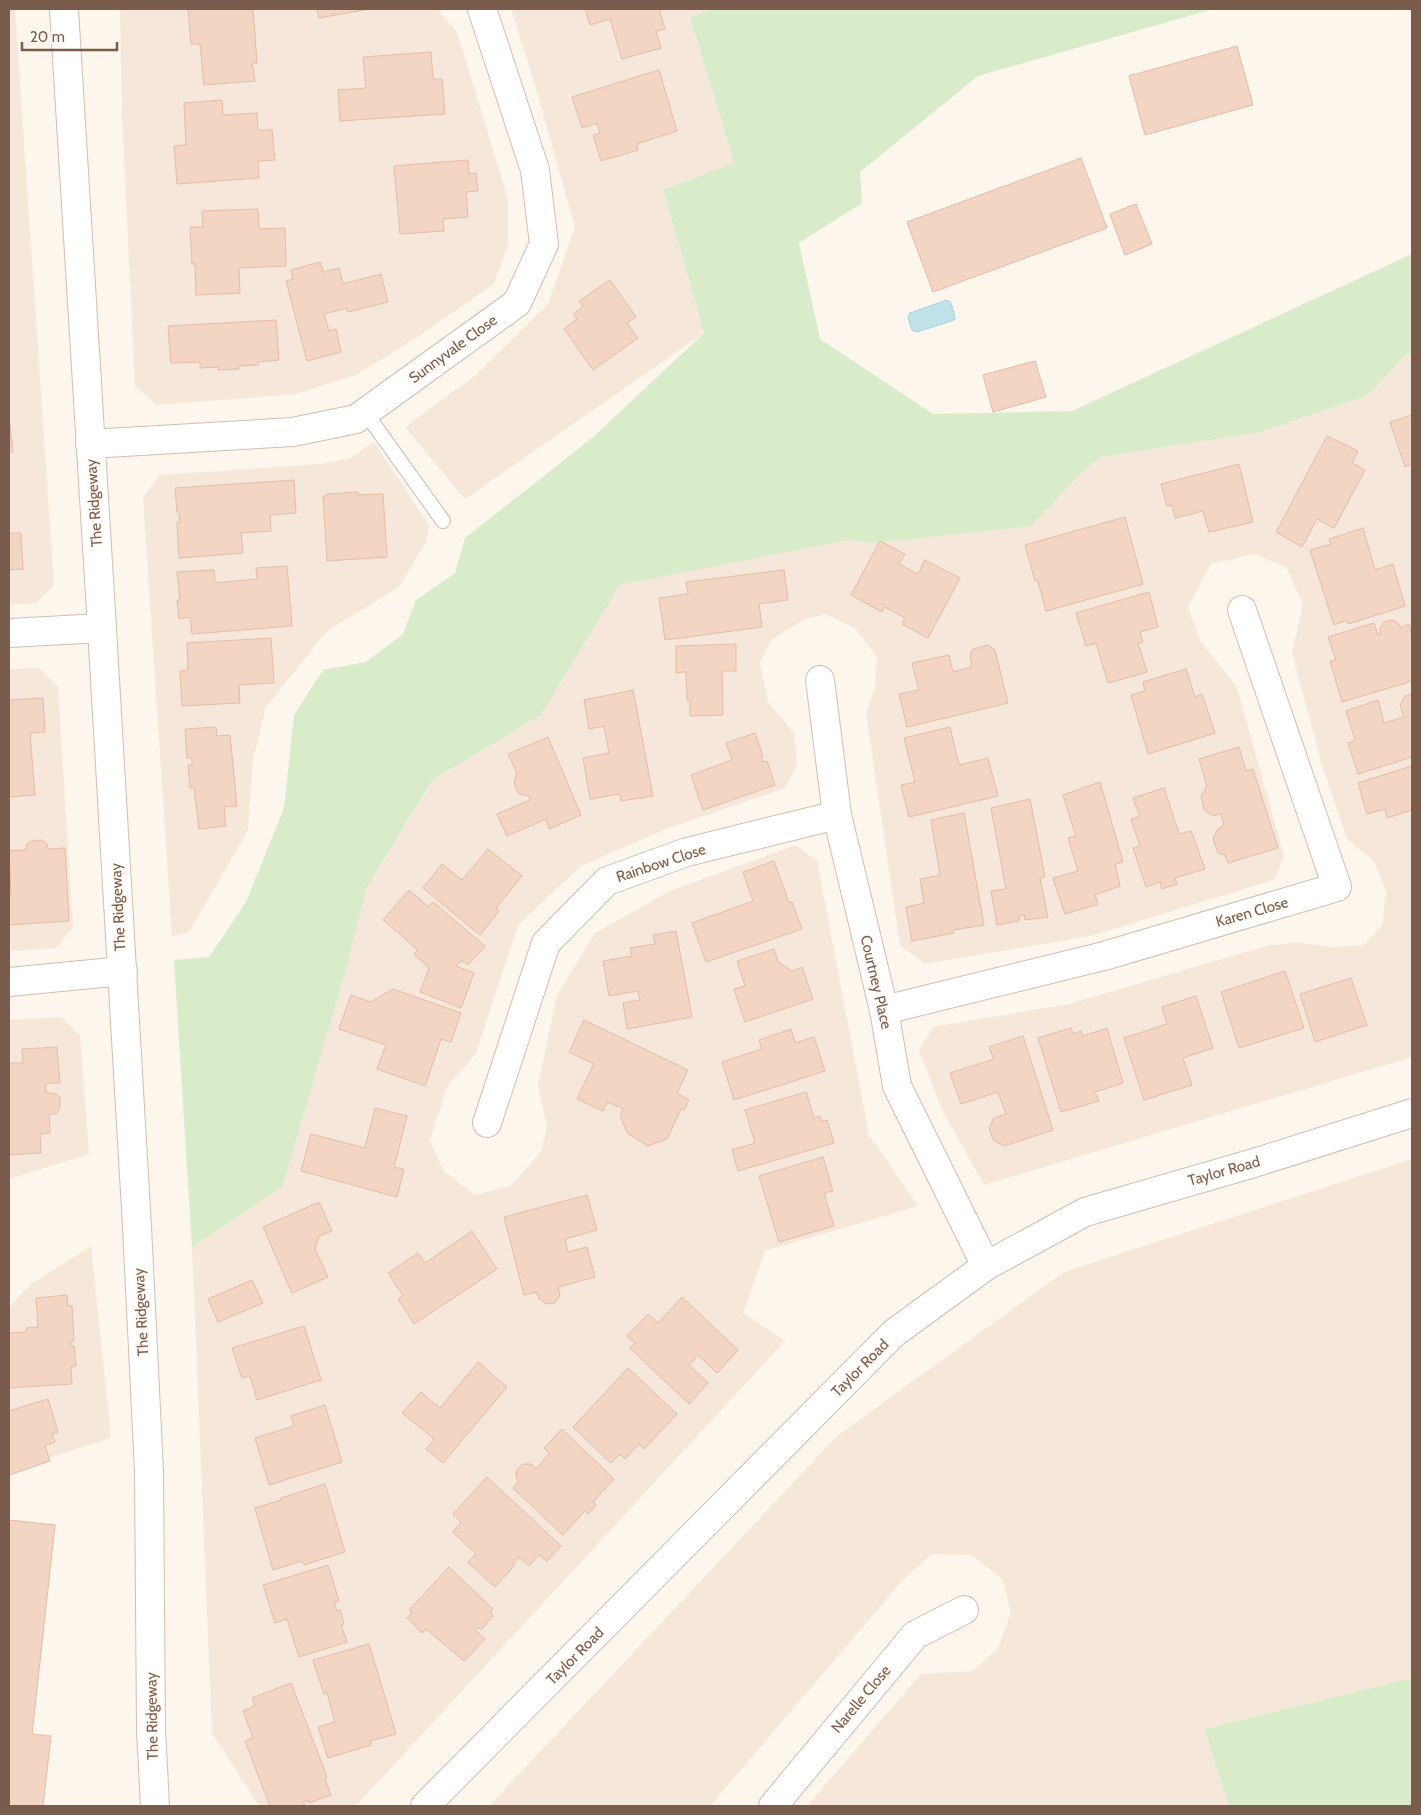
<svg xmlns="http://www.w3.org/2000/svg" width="1421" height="1815" font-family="Cabin,sans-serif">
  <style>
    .residential { fill: #f5e8da }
    .green { fill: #d8ecc9 }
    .water { fill: #bfe3e8; stroke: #a5d3da }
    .building { fill: #f3d5c3; stroke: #e6bba3 }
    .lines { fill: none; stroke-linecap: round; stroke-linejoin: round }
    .service-casing { stroke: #d1beb0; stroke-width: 16 }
    .minor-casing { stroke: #d1beb0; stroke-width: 30 }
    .tertiary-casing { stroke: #d1beb0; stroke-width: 30 }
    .service { stroke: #fff; stroke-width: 14 }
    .minor { stroke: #fff; stroke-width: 28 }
    .tertiary { stroke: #fff; stroke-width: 28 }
    .labels { text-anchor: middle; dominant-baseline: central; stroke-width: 4; stroke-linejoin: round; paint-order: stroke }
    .street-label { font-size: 15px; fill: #7a5c4d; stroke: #fffaf3 }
  </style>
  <rect width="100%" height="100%" fill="#fdf6ec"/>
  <g class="residential">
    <polygon points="9,9 15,9 54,585 36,603 9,605"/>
    <polygon points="120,9 437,9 457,32 508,199 508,244 494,284 416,338 356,375 296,394 157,405 135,386 122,115"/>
    <polygon points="511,9 713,9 690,17 734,164 663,191 704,333 465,499 405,427 476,375 548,304 575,227 536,88"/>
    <polygon points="1412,353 1412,1057 984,1185 942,1110 919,1050 933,1027 1069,1004 1266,946 1296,942 1331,947 1364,945 1382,925 1386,891 1374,861 1347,839 1322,765 1292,653 1303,604 1286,567 1254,554 1211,564 1188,607 1200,641 1237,687 1284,856 1274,880 1094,935 925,964 900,945 866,714 875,688 877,657 855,628 826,614 805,619 771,640 760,663 768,702 794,733 797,764 785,788 666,829 581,866 518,925 476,1053 447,1087 430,1140 443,1170 475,1195 510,1186 541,1152 547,1127 538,1085 557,995 595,933 670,891 796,845 817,861 869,1135 918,1206 765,1251 743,1313 785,1341 356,1806 259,1806 212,1733 192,1248 283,1186 347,966 367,887 434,780 541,715 620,585 849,540 873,543 1081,473 1101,457 1261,432 1367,396 1406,355"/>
    <polygon points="374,442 429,525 426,542 399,587 327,631 266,707 253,759 248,830 189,932 172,936 143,497 160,475 320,464 349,459"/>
    <polygon points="39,668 58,687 73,927 56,948 9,951 9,669"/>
    <polygon points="61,1017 80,1035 89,1154 9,1179 9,1020"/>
    <polygon points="1412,1159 1412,1678 1204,1729 1229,1806 807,1806 921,1674 973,1671 998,1648 1011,1613 1003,1580 972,1555 932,1554 902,1581 710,1806 489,1806 837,1436 1064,1272"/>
    <polygon points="91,1246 111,1438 9,1470 9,1308 30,1285"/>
  </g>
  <g class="green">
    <polygon points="713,9 1213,9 978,76 860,172 862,203 799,243 820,339 933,414 1072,411 1412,254 1412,353 1406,355 1367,396 1261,432 1101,457 1081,473 1031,526 873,543 849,540 620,585 541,715 433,780 367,887 347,966 283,1186 192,1248 174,960 209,957 246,902 284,808 294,715 323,670 366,662 403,634 416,600 455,573 465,538 592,438 704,333 663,190 734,163 690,17"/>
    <polygon points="1412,1678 1412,1806 1229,1806 1204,1729"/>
  </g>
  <polygon class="water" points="947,300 951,303 955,317 954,320 917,332 912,330 908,318 910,313"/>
  <g class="building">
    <polygon points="188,9 253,9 257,63 252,63 255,81 204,85 200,44 191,44"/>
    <polygon points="317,9 369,9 319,18"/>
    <polygon points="585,9 659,9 665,29 656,31 661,48 622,59 610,19 590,25"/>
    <polygon points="1237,46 1253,105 1145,135 1129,76"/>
    <polygon points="431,52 433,79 442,79 445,114 340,121 338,90 366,88 363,57"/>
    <polygon points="659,70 677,131 637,144 638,150 601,161 593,135 600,133 597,123 582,128 572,97"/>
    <polygon points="222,100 223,115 257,113 258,130 272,130 275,160 258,161 259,178 177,184 174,146 186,145 184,103"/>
    <polygon points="1081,158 1107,228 933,292 907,222"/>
    <polygon points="468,160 469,174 476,173 478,191 466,192 468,217 443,219 444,231 400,234 394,166"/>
    <polygon points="1136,204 1152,244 1125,255 1110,214"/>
    <polygon points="258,209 259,229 285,228 286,266 239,268 240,293 196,295 195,264 192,264 190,227 203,227 202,211"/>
    <polygon points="320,262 323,272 339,268 343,284 381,274 388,302 348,312 347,308 324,314 329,331 336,329 341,352 307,361 286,281 293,279 291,270"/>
    <polygon points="610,280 636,317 627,323 638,338 593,370 564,329 577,319 573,314 583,307 579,301"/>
    <polygon points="276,320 279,360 258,362 258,365 239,366 239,369 218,370 219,367 200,368 200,362 171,363 168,326"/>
    <polygon points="1035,361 1046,397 993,412 983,375"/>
    <polygon points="1412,415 1412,464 1405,467 1390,422"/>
    <polygon points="9,417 13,452 9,452"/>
    <polygon points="1327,436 1358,451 1352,463 1365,470 1334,528 1317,519 1302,547 1276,532"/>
    <polygon points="1239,464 1253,522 1209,532 1203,511 1175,518 1172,505 1167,506 1161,484"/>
    <polygon points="294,480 296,513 270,515 271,531 241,533 243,553 179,558 177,522 180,522 179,512 177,512 175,488"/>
    <polygon points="358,492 358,495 383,494 387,557 327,561 323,496 327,496 327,494"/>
    <polygon points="1125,517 1143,584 1046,611 1038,581 1035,581 1025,545"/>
    <polygon points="1363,528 1375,570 1393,564 1405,606 1348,624 1347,620 1334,625 1310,550 1331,544 1329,539"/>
    <polygon points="9,533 21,533 23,569 9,570"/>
    <polygon points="880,541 905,554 899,564 918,574 925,560 960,578 928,638 902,624 905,618 885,607 882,612 851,595"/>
    <polygon points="287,566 292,626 192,634 190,617 179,619 177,600 180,600 177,572 214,570 215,583 257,579 256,568"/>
    <polygon points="784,570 788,600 759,604 762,627 665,640 659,598 688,594 686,582"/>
    <polygon points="1149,592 1158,627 1140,632 1143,642 1138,643 1147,672 1108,683 1096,643 1086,646 1076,613"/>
    <polygon points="1393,620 1399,624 1401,628 1409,624 1412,636 1412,681 1342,702 1330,661 1336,660 1328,637 1374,623 1378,635 1381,634 1380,628 1384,622"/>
    <polygon points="271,638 274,683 239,685 240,703 182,706 180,671 188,670 187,643"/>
    <polygon points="736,644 736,671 722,671 723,715 690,716 690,700 687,700 686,672 676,673 676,646"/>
    <polygon points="988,645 995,650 1008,703 907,727 899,694 919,690 912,663 949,655 953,672 972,667 970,656 973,649"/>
    <polygon points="1186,669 1195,697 1202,694 1215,733 1148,754 1131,695 1145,691 1143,682"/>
    <polygon points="633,690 653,796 621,801 620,794 590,799 583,758 609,753 604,726 589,729 584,700"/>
    <polygon points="1412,694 1412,757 1358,774 1348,743 1355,740 1346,711 1378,700 1384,723 1404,717 1400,705 1405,696"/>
    <polygon points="43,698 45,732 30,733 35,795 9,797 9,700"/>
    <polygon points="216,727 217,736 230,735 237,806 224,807 226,826 199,829 194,787 190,788 188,765 192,765 192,758 187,758 185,729"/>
    <polygon points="950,727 959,765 988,758 998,796 909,817 901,785 915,782 904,738"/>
    <polygon points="755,733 763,756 761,757 763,762 767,761 775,785 703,810 691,775 732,760 726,743"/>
    <polygon points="548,737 581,815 549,829 546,819 507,836 497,814 530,800 529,795 526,796 518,793 514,782 517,773 508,754"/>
    <polygon points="1239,747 1246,771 1253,769 1278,848 1228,863 1225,855 1218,853 1213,838 1218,829 1224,826 1221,813 1214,816 1204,810 1201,796 1207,786 1199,759"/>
    <polygon points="1412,766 1412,810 1387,818 1385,809 1367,814 1358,783"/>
    <polygon points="1100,782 1123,862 1115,864 1120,886 1095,895 1098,904 1065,914 1053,878 1078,871 1068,838 1076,836 1063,795"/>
    <polygon points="1164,788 1179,834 1191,831 1205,869 1175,878 1177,884 1162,889 1160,882 1146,887 1133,848 1140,846 1131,819 1140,817 1133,798"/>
    <polygon points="1030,799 1045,877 1040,878 1048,917 1025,920 1024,915 1019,916 1019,921 997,925 991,891 1006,889 991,808"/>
    <polygon points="964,813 984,925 953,930 954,933 912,941 906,907 924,903 920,879 940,875 931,820"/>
    <polygon points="42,840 47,844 48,849 65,848 69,921 9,925 9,894 11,894 9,851 27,850 26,845 31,841"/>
    <polygon points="488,849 522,876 496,908 499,911 480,935 423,888 442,864 462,880"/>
    <polygon points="774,861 789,903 792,902 802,929 706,962 692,923 753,901 743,872"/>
    <polygon points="409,890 429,907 433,902 485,946 468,965 462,960 456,966 474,973 461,1008 420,992 429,968 414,954 418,950 383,920"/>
    <polygon points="676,931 692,1017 627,1029 623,1003 640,1000 638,991 609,996 603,961 632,956 630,948 655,944 653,935"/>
    <polygon points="774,949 778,962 792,971 802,967 813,999 745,1022 734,989 745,986 737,961"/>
    <polygon points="1285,971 1304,1028 1239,1048 1221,992"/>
    <polygon points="1351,978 1367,1025 1315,1042 1300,994"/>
    <polygon points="393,989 461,1013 451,1042 441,1039 425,1086 377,1069 386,1045 339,1029 351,995 371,1002"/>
    <polygon points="1196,996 1213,1048 1183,1058 1192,1085 1144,1100 1124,1038 1167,1024 1162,1007"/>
    <polygon points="584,1020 688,1070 677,1093 689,1100 684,1110 681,1109 667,1139 648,1146 627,1133 620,1115 623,1109 608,1102 603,1111 577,1099 594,1064 569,1052"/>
    <polygon points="1071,1028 1073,1034 1081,1031 1083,1036 1107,1028 1123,1083 1095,1092 1099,1101 1061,1112 1038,1038"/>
    <polygon points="791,1029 795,1043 814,1037 825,1071 734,1100 722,1062 762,1049 759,1040"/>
    <polygon points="1023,1036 1053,1130 1004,1146 993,1140 989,1128 994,1118 1006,1114 998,1092 961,1104 950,1073 994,1059 989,1047"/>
    <polygon points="57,1047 60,1083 46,1083 46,1093 54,1093 60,1097 60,1108 56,1114 49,1114 50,1133 40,1134 41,1153 9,1155 9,1063 23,1063 22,1049"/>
    <polygon points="806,1092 814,1118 820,1116 822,1122 827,1120 834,1143 738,1171 732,1150 755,1143 745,1110"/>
    <polygon points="375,1108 407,1116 394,1167 404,1169 397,1197 301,1171 311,1134 365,1148"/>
    <polygon points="823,1157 833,1191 824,1193 834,1226 779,1242 759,1176"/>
    <polygon points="587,1195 597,1230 565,1239 568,1252 587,1247 595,1277 558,1287 560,1295 555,1303 546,1304 539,1299 537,1292 524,1295 504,1217"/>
    <polygon points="319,1202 332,1231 319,1236 315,1249 328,1277 292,1293 263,1227"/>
    <polygon points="472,1231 497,1269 414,1324 398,1299 403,1296 388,1273 418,1253 425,1263"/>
    <polygon points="252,1280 263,1303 218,1322 208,1299"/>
    <polygon points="67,1295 68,1306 72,1306 74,1341 70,1342 70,1346 74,1346 76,1366 71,1367 72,1384 9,1388 9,1333 26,1332 26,1328 38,1327 36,1298"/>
    <polygon points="682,1297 738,1350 717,1373 698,1355 689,1365 708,1383 689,1404 630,1348 635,1343 627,1336 648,1314 658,1323"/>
    <polygon points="304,1326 321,1380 257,1400 250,1376 242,1378 232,1348"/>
    <polygon points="478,1362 507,1387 443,1463 426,1449 434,1439 402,1413 421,1392 440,1408"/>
    <polygon points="628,1368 677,1414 644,1449 639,1444 625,1459 620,1454 611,1463 573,1427"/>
    <polygon points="48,1399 58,1432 52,1434 55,1442 45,1446 50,1461 9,1475 9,1411"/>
    <polygon points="325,1405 342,1462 269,1485 255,1438 294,1426 291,1416"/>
    <polygon points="562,1429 614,1479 593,1502 596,1505 588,1514 585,1511 563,1535 513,1488 519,1481 516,1478 517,1470 523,1464 531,1464 536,1469 550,1453 544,1448"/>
    <polygon points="487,1477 561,1546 547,1561 539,1555 529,1566 519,1557 513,1564 515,1565 495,1587 468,1562 476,1554 453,1532 461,1522 453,1514"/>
    <polygon points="325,1484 345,1552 304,1565 302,1561 273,1570 255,1508 281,1500 281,1498"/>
    <polygon points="9,1520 55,1525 32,1734 51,1736 43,1806 9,1806"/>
    <polygon points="328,1565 339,1601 334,1603 337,1611 340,1610 344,1624 341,1625 347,1642 299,1657 287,1619 275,1623 263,1585"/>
    <polygon points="449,1567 493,1609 490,1613 493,1616 481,1630 478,1627 475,1630 485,1639 464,1661 426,1629 422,1633 407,1618 412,1613 409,1610"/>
    <polygon points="369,1644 396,1734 370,1741 371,1745 328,1758 318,1727 335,1722 327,1693 324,1694 313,1660"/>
    <polygon points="291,1683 327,1777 325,1778 331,1795 309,1803 308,1800 303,1802 305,1805 302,1806 270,1806 245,1741 253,1738 243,1711 255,1706 252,1698"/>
  </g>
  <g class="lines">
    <defs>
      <polyline id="service" points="365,412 443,521"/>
      <g id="minor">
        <polyline points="90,444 293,432 356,419 517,303 544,244 535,170 482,9"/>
        <polyline points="9,633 102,628"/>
        <polyline points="820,680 837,815 884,1010 897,1086 986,1266"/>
        <polyline points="9,982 123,971"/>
        <polyline points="884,1010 1104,956 1337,887 1242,610"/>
        <polyline points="487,1123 546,943 607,881 687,852 837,815"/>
        <polyline points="425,1806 894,1333 986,1266 1085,1212 1254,1163 1412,1113"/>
        <polyline points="773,1806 915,1635 964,1610"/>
      </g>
      <polyline id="tertiary" points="64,9 102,628 137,1227 149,1471 151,1729 155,1806"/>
    </defs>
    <use href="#service" class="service-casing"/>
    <use href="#minor" class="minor-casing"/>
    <use href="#tertiary" class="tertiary-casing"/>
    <use href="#service" class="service"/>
    <use href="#minor" class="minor"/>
    <use href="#tertiary" class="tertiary"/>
  </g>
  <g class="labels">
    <g class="street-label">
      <text transform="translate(453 349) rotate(-36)">Sunnyvale Close</text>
      <text transform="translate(94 503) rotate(-94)">The Ridgeway</text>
      <text transform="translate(661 863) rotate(-18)">Rainbow Close</text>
      <text transform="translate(118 907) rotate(-93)">The Ridgeway</text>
      <text transform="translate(1252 912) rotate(-16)">Karen Close</text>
      <text transform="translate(876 982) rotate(77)">Courtney Place</text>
      <text transform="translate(1224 1171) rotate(-16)">Taylor Road</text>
      <text transform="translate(141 1312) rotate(-93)">The Ridgeway</text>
      <text transform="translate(860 1368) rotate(-45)">Taylor Road</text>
      <text transform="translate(575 1656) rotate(-45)">Taylor Road</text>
      <text transform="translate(861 1699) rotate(-50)">Narelle Close</text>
      <text transform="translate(152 1716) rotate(-91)">The Ridgeway</text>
    </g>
  </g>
  <rect width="1421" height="1815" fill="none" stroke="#7a5c4d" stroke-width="20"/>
  <path d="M22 42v8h95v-8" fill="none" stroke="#7a5c4d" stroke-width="2.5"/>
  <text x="30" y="42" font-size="15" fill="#7a5c4d" stroke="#fffaf3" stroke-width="4" paint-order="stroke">20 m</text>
</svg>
